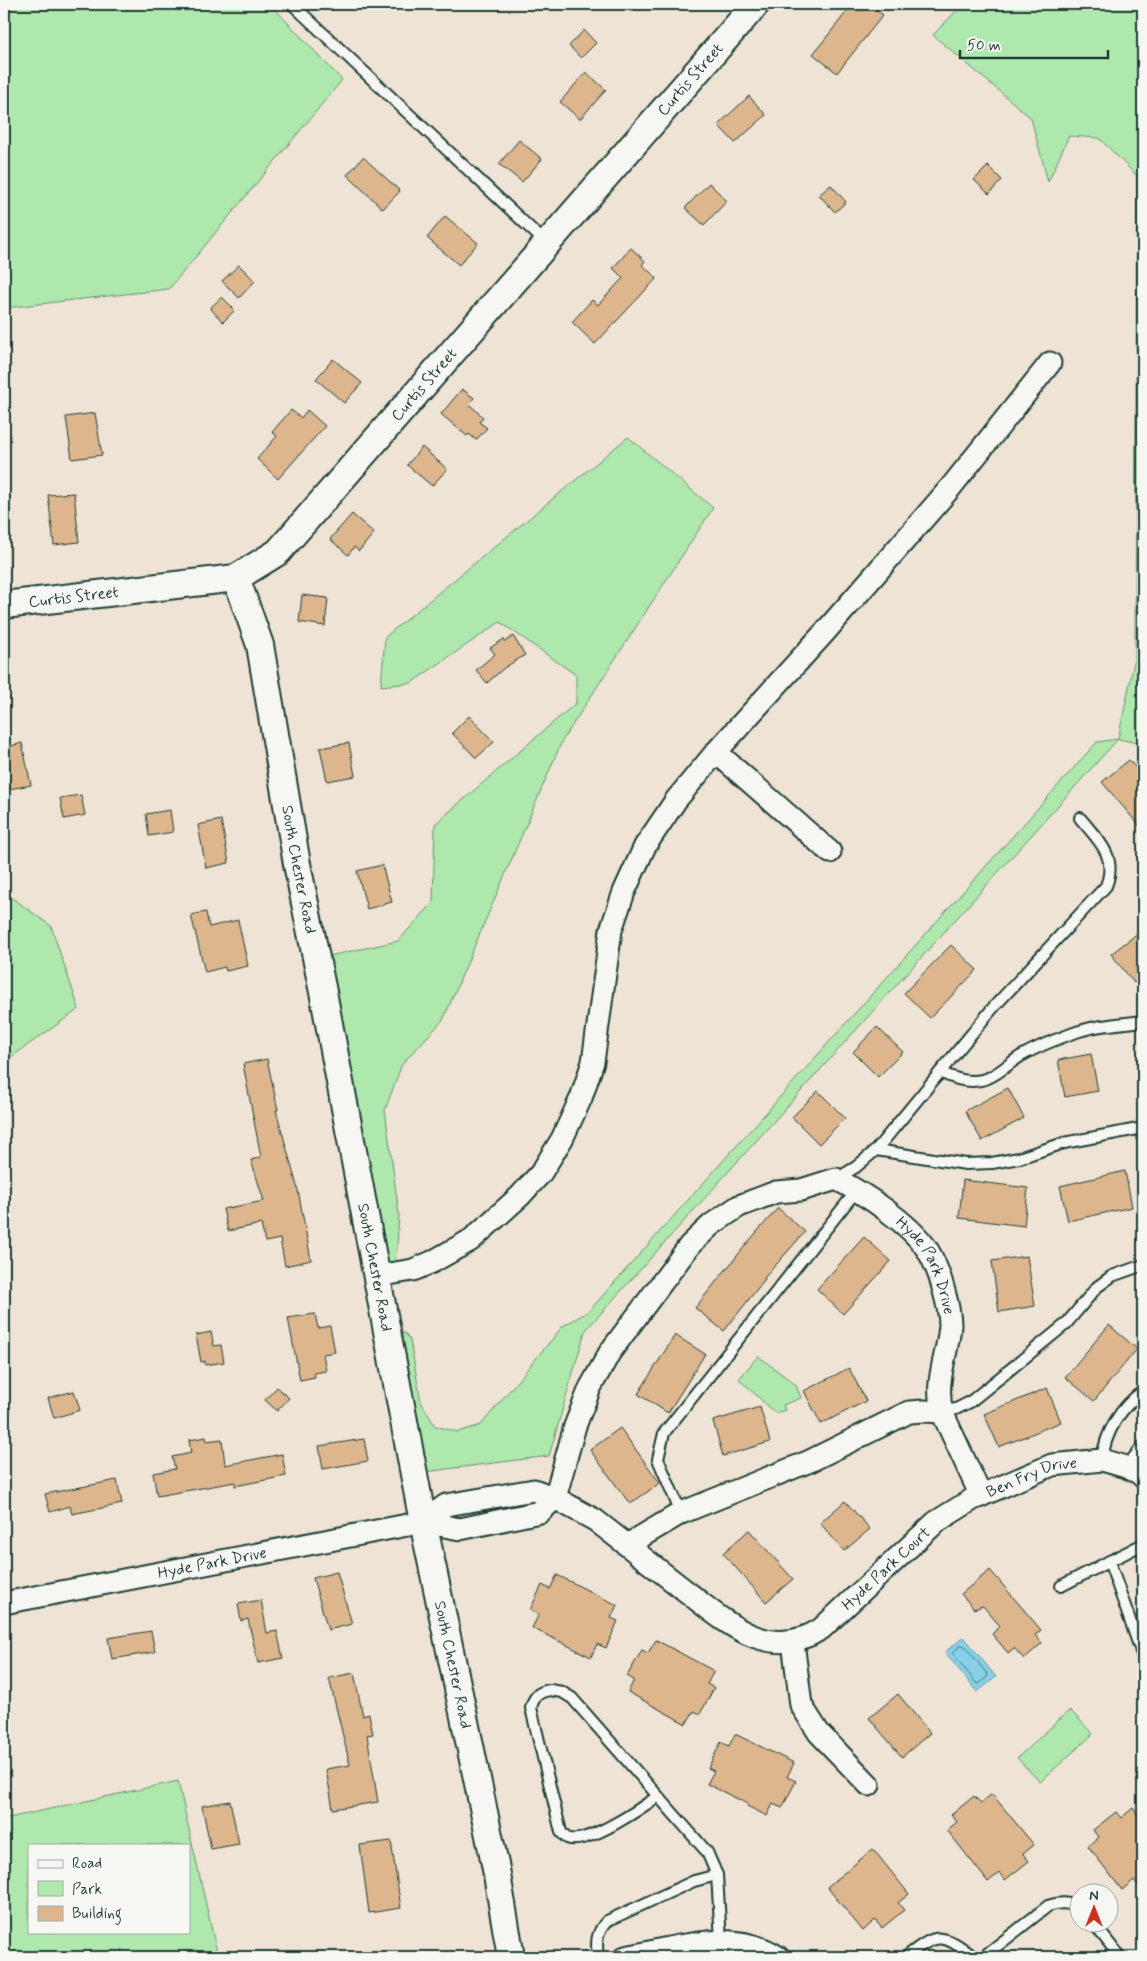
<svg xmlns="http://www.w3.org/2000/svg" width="1147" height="1961" font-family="Mynerve,sans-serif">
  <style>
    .green { fill: #aee8ad; stroke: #669270; fill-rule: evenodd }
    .water { fill: #87d0e8; stroke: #5d95a0 }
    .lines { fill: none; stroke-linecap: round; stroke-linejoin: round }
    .shore { stroke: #49787c; stroke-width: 1 }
    .building { fill: #ddb68e; stroke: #1f3d34 }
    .service-casing { stroke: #1f3d34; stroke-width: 14 }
    .minor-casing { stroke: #1f3d34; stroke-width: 25 }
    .tertiary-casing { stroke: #1f3d34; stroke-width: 30 }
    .service { stroke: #f6f6f2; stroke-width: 10 }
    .minor { stroke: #f6f6f2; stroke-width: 21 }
    .tertiary { stroke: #f6f6f2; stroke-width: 26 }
    .labels { text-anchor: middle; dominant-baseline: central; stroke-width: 5; stroke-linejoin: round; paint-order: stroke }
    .street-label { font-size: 16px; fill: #1f3d34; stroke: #f6f6f2 }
  </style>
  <rect width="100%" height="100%" fill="#eee3d4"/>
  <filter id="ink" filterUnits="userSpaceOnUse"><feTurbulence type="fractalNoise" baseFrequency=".02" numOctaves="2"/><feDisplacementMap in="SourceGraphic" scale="10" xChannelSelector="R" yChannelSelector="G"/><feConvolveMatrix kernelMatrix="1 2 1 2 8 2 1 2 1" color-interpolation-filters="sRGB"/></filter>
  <g filter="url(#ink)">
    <g class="green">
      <polygon points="4,4 270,4 342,80 169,289 4,308"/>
      <polygon points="963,4 1143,4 1143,744 1118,739 585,1331 549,1456 424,1472 398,1333 405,1333 410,1340 421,1402 435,1426 458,1432 481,1425 563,1326 589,1311 1097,742 1118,739 1135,658 1137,176 1099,138 1069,136 1048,182 1031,118 933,35"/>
      <polygon points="628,437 713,508 562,741 443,1020 402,1064 385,1110 399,1214 395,1278 387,1286 324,957 398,941 433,903 435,824 576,703 576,675 500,622 411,683 381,686 385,637"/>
      <polygon points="4,892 51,926 79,1009 4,1062"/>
      <polygon points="758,1356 796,1385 801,1398 783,1405 785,1410 775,1413 739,1379"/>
      <polygon points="1070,1710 1093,1734 1040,1782 1017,1758"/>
      <path d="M178,1781l40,176h-214v-138zM29,1845h160v87h-160z"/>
    </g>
    <polygon class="water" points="964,1637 996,1677 977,1692 945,1652"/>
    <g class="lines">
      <polygon class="shore" points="962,1645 965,1646 988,1675 987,1677 979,1684 976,1683 953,1654 953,1652"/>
    </g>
    <g class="building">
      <polygon points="853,4 870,4 883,15 837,73 813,54"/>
      <polygon points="584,30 596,43 581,58 569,46"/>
      <polygon points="586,72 606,90 580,119 560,102"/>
      <polygon points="749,96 766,115 735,143 718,125"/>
      <polygon points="519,140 542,159 522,182 499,164"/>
      <polygon points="363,157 400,191 383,209 347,175"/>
      <polygon points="988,166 1002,180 989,194 974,180"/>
      <polygon points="709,183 727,201 704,225 685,208"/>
      <polygon points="831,185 846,202 835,212 819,195"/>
      <polygon points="445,216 478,243 459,265 427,238"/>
      <polygon points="631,248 645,261 642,265 657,278 595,344 572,322 592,300 598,305 623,278 613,268"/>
      <polygon points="239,265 255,281 239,298 222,281"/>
      <polygon points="222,297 235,310 223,322 210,308"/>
      <polygon points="333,359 362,383 344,403 316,379"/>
      <polygon points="462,389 474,398 469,404 483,417 479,422 487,428 476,440 469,434 467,436 441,414"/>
      <polygon points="291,410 301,418 307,410 325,426 278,479 257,459 277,436 272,432"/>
      <polygon points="95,413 102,455 72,459 66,417"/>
      <polygon points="422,447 447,469 432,486 407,465"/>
      <polygon points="74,493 79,542 54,545 48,495"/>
      <polygon points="352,514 374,533 359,551 354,547 348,555 330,539"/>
      <polygon points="302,595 328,598 325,626 299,622"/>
      <polygon points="513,636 525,655 504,668 487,683 476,670 495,654 490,648 504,639 505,642"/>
      <polygon points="469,716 494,742 476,758 452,733"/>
      <polygon points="22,743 31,785 4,790 4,757 10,756 7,747"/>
      <polygon points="349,743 355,776 327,781 320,748"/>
      <polygon points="1129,760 1143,776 1143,830 1102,782"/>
      <polygon points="81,795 85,815 64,819 60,798"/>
      <polygon points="170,810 173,832 149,836 146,814"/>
      <polygon points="221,820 229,863 206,868 198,825"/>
      <polygon points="382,865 392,902 367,909 357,871"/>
      <polygon points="206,912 209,927 238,920 248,966 226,971 225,967 205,972 191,915"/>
      <polygon points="1143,929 1143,975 1134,983 1111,954"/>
      <polygon points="951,945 977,970 930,1018 904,993"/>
      <polygon points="877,1027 903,1052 878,1077 853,1052"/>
      <polygon points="1091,1054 1098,1091 1065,1097 1058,1060"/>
      <polygon points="267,1059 278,1110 276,1110 298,1190 311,1260 285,1266 280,1239 265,1242 261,1224 228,1231 223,1209 264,1201 251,1160 261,1157 243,1064"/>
      <polygon points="1008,1088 1024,1118 982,1141 965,1111"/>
      <polygon points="818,1091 845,1118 819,1144 792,1117"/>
      <polygon points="1125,1171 1132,1207 1068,1221 1060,1186"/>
      <polygon points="963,1180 1028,1188 1024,1226 959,1218"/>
      <polygon points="778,1208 805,1232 764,1278 765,1279 724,1331 695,1308 749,1241"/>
      <polygon points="864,1237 891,1261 843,1314 817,1289"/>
      <polygon points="1027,1256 1035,1306 999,1312 992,1261"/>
      <polygon points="315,1314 318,1328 330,1326 335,1352 323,1354 326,1371 314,1373 315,1377 300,1380 288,1318"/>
      <polygon points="1109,1325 1137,1349 1094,1401 1065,1377"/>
      <polygon points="211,1332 214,1346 221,1345 224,1362 205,1365 205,1361 201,1362 196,1335"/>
      <polygon points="675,1335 705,1354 668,1413 638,1394"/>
      <polygon points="849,1368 866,1401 821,1424 804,1391"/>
      <polygon points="277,1387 289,1398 277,1411 265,1400"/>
      <polygon points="1047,1388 1061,1422 999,1447 984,1414"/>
      <polygon points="74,1391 80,1410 54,1418 48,1398"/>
      <polygon points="760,1407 770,1442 723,1456 713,1421"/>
      <polygon points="620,1428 660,1483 630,1504 590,1450"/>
      <polygon points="206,1437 207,1441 222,1439 225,1465 282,1454 286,1476 235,1486 235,1482 157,1496 153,1473 175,1469 172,1457 191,1453 189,1440"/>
      <polygon points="364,1439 368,1461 323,1469 319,1446"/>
      <polygon points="117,1480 122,1504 72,1514 70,1506 50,1512 45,1494"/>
      <polygon points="845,1501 870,1529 844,1551 820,1523"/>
      <polygon points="749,1530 793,1579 766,1602 723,1553"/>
      <polygon points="990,1570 1041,1630 1035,1635 1042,1643 1024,1659 1014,1648 1008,1653 992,1634 1000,1626 983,1606 974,1609 961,1594"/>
      <polygon points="337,1572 352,1624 328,1630 313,1578"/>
      <polygon points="557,1575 617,1605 611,1618 618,1621 606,1648 597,1644 591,1657 532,1628 539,1614 530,1610 542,1585 550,1589"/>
      <polygon points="261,1600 267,1633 277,1631 283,1658 258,1663 248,1619 241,1621 238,1604"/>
      <polygon points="151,1631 155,1652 112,1659 108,1638"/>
      <polygon points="656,1640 714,1671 707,1684 714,1688 700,1714 694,1711 686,1724 628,1692 634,1680 627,1676 642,1650 648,1653"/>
      <polygon points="354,1673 363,1716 369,1714 373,1734 367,1735 378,1802 333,1809 326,1769 350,1765 329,1678"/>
      <polygon points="898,1694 930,1733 902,1757 869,1718"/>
      <polygon points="735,1734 794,1763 787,1777 796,1781 782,1808 773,1804 767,1816 747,1806 748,1804 707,1784 714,1771 708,1768 721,1742 729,1746"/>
      <polygon points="992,1794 1034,1845 1023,1854 1029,1861 1005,1880 999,1873 988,1882 947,1830 957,1822 951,1815 974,1796 981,1803"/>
      <polygon points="230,1801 239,1844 211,1849 202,1806"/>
      <polygon points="1133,1808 1143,1822 1143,1892 1134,1880 1122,1890 1088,1846 1098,1837 1093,1830 1116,1812 1121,1818"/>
      <polygon points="391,1841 401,1908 369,1913 360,1845"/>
      <polygon points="873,1849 909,1894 898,1903 904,1910 882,1928 875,1920 863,1931 827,1887"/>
    </g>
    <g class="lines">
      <defs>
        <g id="service">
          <polyline points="292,4 546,243"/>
          <path d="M940,1072c16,8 36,13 52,4 11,-6 19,-14 29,-20 16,-9 33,-16 50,-22 23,-9 48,-10 72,-13"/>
          <polyline points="876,1150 966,1164 992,1163 1019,1158 1064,1143 1143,1128"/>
          <path d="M836,1179l20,-12 20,-17 116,-141 114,-123c12,-30 -8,-46 -26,-68"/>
          <polyline points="942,1412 956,1409 970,1402 1066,1324 1097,1287 1112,1276 1143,1265"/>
          <path d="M1102,1460c3,-28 19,-53 41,-69"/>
          <polyline points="1126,1467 1143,1446"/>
          <polyline points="681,1513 658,1459 664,1433 857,1190"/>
          <polyline points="1109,1561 1143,1657"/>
          <polyline points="1061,1586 1143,1544"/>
          <path d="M550,1690l12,2 10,6 86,98c-15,11 -73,51 -91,42 -2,-1 -4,-4 -6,-6l-30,-124c3,-12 7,-16 19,-18z"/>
          <polyline points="658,1796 707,1852 717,1875 722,1957"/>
          <polyline points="1094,1924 1120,1957"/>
          <path d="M598,1957c-2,-15 -2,-24 9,-36l87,-40 23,-6"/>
          <path d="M906,1957c31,-25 37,-24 68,0"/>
          <path d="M983,1957l65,-51c12,-4 20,-4 32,2"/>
        </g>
        <g id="minor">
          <polyline points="716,752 830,852"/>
          <polyline points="377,1276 413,1270 432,1262 471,1240 520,1196 541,1173 562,1139 581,1098 593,1062 611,930 624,892 645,846 676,800 716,752 824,633 951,487 1050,363"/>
          <polyline points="423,1522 446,1505 534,1490 555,1498 595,1520 627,1545 681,1513 810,1461 909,1412 924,1411 942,1412"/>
          <path id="s1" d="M627,1545c21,17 42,33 64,50 39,31 80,66 130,34l115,-107 37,-23 79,-34 50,-5 24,7 13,6 4,4"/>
          <path id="s2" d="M4,1603l419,-81 37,7 80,-17 15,-14 20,-72 15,-38 20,-36 80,-107 21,-20 28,-19 37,-14 25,-2 35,-11c29,15 72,43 91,70 8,13 13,27 17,42 3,11 6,22 6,34 -2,31 -16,54 -8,87l39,84"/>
          <polyline points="793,1642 801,1705 819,1733 869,1785"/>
          <path d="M625,1957c49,-9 108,-30 153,0"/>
        </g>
        <g id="tertiary">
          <path id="s3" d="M236,578l24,67 37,219 27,133 99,525 73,347 15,88"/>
          <path id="s4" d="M4,605l232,-27 42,-26 478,-548"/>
        </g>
      </defs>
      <use href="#service" class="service-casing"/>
      <use href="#minor" class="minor-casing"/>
      <use href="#tertiary" class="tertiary-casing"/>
      <use href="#service" class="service"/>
      <use href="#minor" class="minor"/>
      <use href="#tertiary" class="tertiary"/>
    </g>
  </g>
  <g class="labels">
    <g class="street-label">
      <text stroke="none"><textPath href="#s4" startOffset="910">Curtis Street</textPath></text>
      <text stroke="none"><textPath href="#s4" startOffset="505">Curtis Street</textPath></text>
      <text stroke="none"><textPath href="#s4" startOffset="70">Curtis Street</textPath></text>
      <text stroke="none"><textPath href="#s3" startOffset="299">South Chester Road</textPath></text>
      <text stroke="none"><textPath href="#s3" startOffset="704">South Chester Road</textPath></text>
      <text stroke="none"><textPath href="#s2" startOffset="1151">Hyde Park Drive</textPath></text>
      <text stroke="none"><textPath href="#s1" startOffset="491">Ben Fry Drive</textPath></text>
      <text stroke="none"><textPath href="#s2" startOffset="212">Hyde Park Drive</textPath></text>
      <text stroke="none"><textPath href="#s1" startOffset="316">Hyde Park Court</textPath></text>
      <text stroke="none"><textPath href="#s3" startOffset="1109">South Chester Road</textPath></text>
    </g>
  </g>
  <rect width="1147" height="1961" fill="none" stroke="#f6f6f2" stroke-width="20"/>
  <rect x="10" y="10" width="1127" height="1941" fill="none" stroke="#1f3d34" stroke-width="2" filter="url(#ink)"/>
  <rect x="28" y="1844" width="162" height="90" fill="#f6f6f2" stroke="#a0aca6"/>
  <rect x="38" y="1860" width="25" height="8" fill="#f6f6f2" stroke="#a0aca6"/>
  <text x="72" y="1868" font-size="15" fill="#1f3d34">Road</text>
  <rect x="38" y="1881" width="25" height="15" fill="#aee8ad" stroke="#a0aca6"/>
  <text x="72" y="1894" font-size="15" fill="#1f3d34">Park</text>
  <rect x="38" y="1906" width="25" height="15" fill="#ddb68e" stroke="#a0aca6"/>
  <text x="72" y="1918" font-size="15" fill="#1f3d34">Building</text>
  <g transform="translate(1094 1908)"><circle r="24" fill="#f6f6f2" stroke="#a0aca6"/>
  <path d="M0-4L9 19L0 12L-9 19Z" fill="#c8321e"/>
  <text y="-8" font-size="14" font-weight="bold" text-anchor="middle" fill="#1f3d34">N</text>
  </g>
  <path d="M960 50v8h148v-8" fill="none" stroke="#1f3d34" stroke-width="2.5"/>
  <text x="967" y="50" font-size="15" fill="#1f3d34" stroke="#f6f6f2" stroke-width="4" paint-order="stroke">50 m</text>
</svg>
